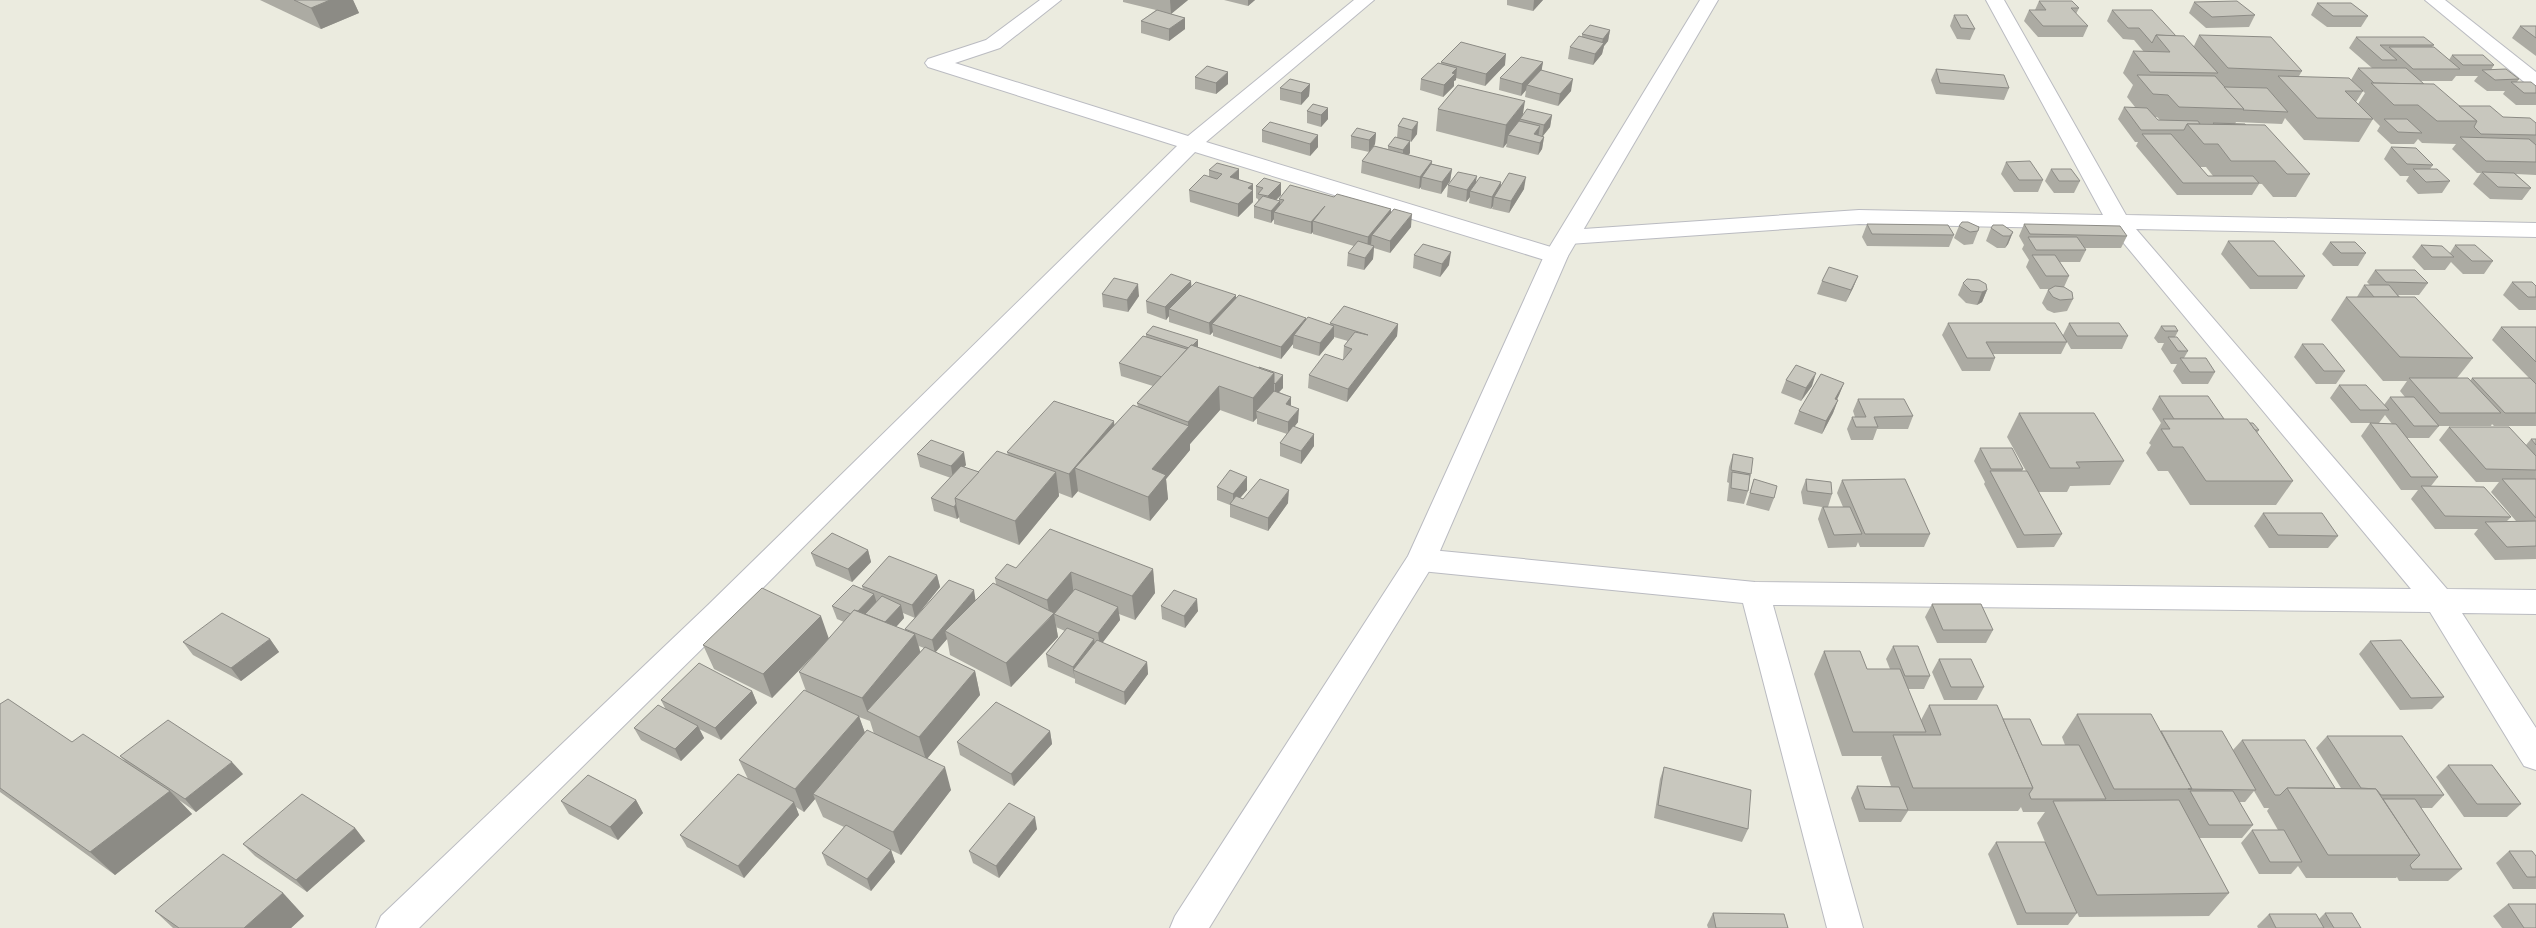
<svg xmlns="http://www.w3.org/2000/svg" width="2536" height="928" font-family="'Sofia Sans Condensed',sans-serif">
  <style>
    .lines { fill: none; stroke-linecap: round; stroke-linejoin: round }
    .minor-casing { stroke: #babbc1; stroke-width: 2 }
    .tertiary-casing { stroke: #babbc1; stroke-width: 2 }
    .minor { fill: #fff; fill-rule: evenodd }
    .tertiary { fill: #fff; fill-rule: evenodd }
    .wall { fill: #acaba3; fill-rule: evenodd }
    .shaded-wall { fill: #8c8b85 }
    .building { fill: #c8c7be; stroke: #8c8b85 }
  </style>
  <rect width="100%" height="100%" fill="#ebebdf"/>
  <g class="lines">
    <defs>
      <g id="minor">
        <polygon points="1040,0 1061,0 1000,48 955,63 1188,136 1354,0 1374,0 1206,142 1564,251 1568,256 1564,261 1556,263 1548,261 1195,152 730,621 419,928 376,928 381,916 708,605 1177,146 928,67 925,63 928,59 986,40"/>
        <polygon points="1986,0 2004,0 2126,215 2536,223 2536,237 2136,229 2447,589 2536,590 2536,614 2462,613 2536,728 2536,770 2524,766 2430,612 1773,605 1863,928 1827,928 1743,603 1421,571 1411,568 1406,560 1411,552 1421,549 1755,582 2411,589 2112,229 1859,224 1569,244 1561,242 1558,237 1561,232 1569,230 1859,210 2103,215"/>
        <polygon points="2425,0 2445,0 2536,72 2536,88 2529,86"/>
      </g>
      <polygon id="tertiary" points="1700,0 1718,0 1568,256 1436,560 1209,928 1170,928 1175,916 1408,556 1544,256"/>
    </defs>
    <use href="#minor" class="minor-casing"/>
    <use href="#tertiary" class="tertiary-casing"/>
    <use href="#minor" class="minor"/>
    <use href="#tertiary" class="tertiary"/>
  </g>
  <g class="wall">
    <polygon points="260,0 353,0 359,13 321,29"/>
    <polygon points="1123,0 1188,0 1171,14 1185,18 1185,29 1169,41 1141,33 1141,21 1156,10 1123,2"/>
    <polygon points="1224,0 1255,0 1248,6"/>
    <polygon points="1507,0 1543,0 1533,11 1507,5"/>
    <polygon points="2039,1 2079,8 2076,14 2088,26 2083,37 2038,37 2024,21 2029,10 2035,10"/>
    <polygon points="2194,2 2255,15 2249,27 2206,28 2189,13"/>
    <polygon points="2317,3 2368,16 2361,27 2327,27 2311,15"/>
    <path d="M2112,10l64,26 18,10 5,-11 103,36 -3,5 64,15 -7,11 2,2 7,-11 -14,-13 7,-12h14l-23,-20 7,-11 78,8 -2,2 17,13 3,-5 42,10 -3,5 28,9 -2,3 19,4v19h-20l-13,-11 2,-3h-18l-13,-10 4,-5h-22l-4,5h-32l4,3 35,22 44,11 33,6v52l-20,-1 15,14 -9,12 -32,-1 -17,-15 8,-11h-4l-25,-24 4,-5 -34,-1 -4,-4 -4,5h-23l-14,-13 3,-5 -7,-7 -14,23 -55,-2 -19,-22 -3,6 -46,-2 -1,2 75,50 -14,23h-23l-11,-13h-3l-7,11h-75l-41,-49 2,-4h-3l-17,-23 6,-12h11l-8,-10 6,-12 -10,-12 10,-22 11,1 -10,-12 -11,-1 -16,-18zM2155,117h2l3,3h-2zM2199,167h7l7,9h-5z"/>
    <polygon points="1954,15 1975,29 1970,40 1957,39 1950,26"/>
    <polygon points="2520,26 2536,26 2536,56 2512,38"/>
    <polygon points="1610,30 1608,41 1604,46 1602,54 1593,65 1568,59 1570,47 1582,37 1582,34"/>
    <polygon points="1441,62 1505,65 1485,86 1456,78 1456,80 1454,81 1454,86 1443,97 1420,90 1421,79 1441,64"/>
    <polygon points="1543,62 1541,70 1571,91 1558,106 1525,97 1526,90 1521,96 1499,90 1500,78"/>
    <polygon points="1936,69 2009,88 2004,100 1936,94 1931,80"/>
    <polygon points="1195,77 1228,84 1216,94 1195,89"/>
    <polygon points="1310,84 1309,96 1301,105 1280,100 1280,88"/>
    <polygon points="1313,104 1328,119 1321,127 1307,123 1307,111"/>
    <polygon points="1438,109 1523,115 1552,115 1550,127 1543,136 1544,137 1542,149 1538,155 1506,147 1507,143 1503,148 1436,131"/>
    <polygon points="1403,118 1417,134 1411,142 1410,141 1410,153 1408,155 1432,164 1452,169 1450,181 1441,194 1421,189 1421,187 1419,189 1361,173 1362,161 1369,152 1351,148 1351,136 1376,133 1375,144 1374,146 1388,149 1388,146 1397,138 1398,126"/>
    <polygon points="1262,130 1318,135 1318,147 1310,156 1262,142"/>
    <polygon points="2391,147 2433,165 2430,169 2450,181 2442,193 2418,194 2406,181 2409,176 2400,176 2384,159"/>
    <polygon points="2006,162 2043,180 2038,192 2014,192 2001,174"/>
    <polygon points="2051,169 2080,181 2074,193 2054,193 2045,181"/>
    <polygon points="1209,170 1253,184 1253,202 1238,217 1190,202 1189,190 1209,177"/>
    <polygon points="1476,182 1501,182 1501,186 1524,189 1509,213 1492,209 1493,206 1491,209 1469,203 1470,197 1466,202 1447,197 1448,185"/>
    <polygon points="1281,183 1281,195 1276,200 1279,201 1279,199 1334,197 1391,209 1391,212 1411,227 1390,253 1374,248 1373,259 1364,270 1347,266 1348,253 1354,246 1313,234 1313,232 1311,234 1274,224 1274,219 1271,223 1254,218 1254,206 1258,201 1258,199 1256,198 1256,186"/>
    <polygon points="1867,224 1954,235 1949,247 1867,246 1862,237"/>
    <polygon points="2024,224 2127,236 2121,248 2085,248 2086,250 2080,262 2060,262 2069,276 2064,287 2073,299 2067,311 2054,313 2047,310 2042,303 2048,290 2050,289 2040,289 2026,267 2029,260 2022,249 2024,245 2019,236"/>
    <polygon points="1959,226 1978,231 1973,244 1964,245 1954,238"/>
    <polygon points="1991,228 2013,232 2008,244 2005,248 1997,248 1986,241"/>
    <polygon points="2228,241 2305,276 2297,289 2250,289 2221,254"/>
    <polygon points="2330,242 2366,253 2358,266 2333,266 2322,254"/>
    <polygon points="2421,245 2450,253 2455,245 2493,261 2484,274 2463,274 2451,262 2445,270 2424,270 2412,257"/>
    <polygon points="1414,255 1449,265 1440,277 1413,268"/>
    <polygon points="2375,270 2428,283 2419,295 2398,295 2473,358 2457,378 2470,381 2472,378 2529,378 2492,340 2501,327 2536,327 2536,426 2494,426 2492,424 2491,426 2439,426 2429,438 2407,438 2438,477 2431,486 2511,517 2507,521 2516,521 2491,492 2499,482 2476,482 2439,440 2449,427 2526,445 2531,439 2536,439 2536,559 2495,560 2474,534 2478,529 2435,529 2411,499 2418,490 2401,490 2361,436 2370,423 2392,424 2385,415 2379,423 2351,423 2330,398 2339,385 2384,405 2390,397 2405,397 2400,391 2407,381 2383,381 2331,320 2346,297 2357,297 2364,285 2370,285 2367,282"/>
    <polygon points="1858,276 1853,288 1846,302 1817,294 1822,281"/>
    <polygon points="2512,282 2536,286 2536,310 2519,310 2503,295"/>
    <polygon points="1963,283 1987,290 1982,302 1977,305 1966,303 1958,295"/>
    <polygon points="1191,286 1236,298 1306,320 1330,324 1330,323 1398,324 1397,336 1347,402 1308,388 1309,375 1343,360 1344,359 1343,359 1344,346 1348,341 1334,337 1334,338 1319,356 1293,348 1293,344 1281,359 1213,336 1213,332 1210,335 1169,322 1169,316 1166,320 1147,313 1146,301"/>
    <polygon points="1102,294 1139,296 1128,312 1103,307"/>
    <polygon points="1948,323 2063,335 2069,323 2128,336 2122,349 2071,349 2067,342 2061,354 1993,354 1995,358 1990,371 1962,371 1942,335"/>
    <polygon points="2161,326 2178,331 2175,337 2188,351 2184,358 2215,372 2208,384 2182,384 2173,371 2177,364 2171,364 2161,349 2164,343 2158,343 2154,338"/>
    <polygon points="1146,334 1198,340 1198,347 1283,388 1279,392 1291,397 1291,406 1298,422 1294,427 1314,446 1301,464 1280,456 1280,443 1287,434 1257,424 1257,418 1253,422 1220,410 1190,444 1190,450 1166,479 1168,499 1150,521 1079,492 1078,491 1072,498 1059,493 1059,496 1019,545 960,522 959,517 957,519 934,511 931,498 951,478 920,467 917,454 966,465 964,467 979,472 1008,455 1007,452 1114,425 1138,407 1137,403 1153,386 1121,376 1119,363 1146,336"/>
    <polygon points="2302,344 2345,371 2336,384 2316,384 2294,357"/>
    <polygon points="1786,380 1812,386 1801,401 1781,393"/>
    <polygon points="1844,383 1837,400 1838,400 1833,413 1822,434 1794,424 1799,411"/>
    <polygon points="2159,396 2224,419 2250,423 2259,430 2257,433 2293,481 2276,505 2190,505 2168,471 2158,471 2146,453 2151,445 2149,443 2161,423 2152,409"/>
    <polygon points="1858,399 1913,416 1908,429 1877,429 1873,440 1851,440 1847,429 1852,417 1855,417 1853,411"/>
    <polygon points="2019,413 2124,461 2110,485 2070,486 2067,492 2038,492 2062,534 2054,547 2017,548 1984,484 1985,482 1974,461 1980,448 2023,469 2022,471 2026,471 2007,437"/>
    <polygon points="1733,454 1751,474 1750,478 1748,491 1744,504 1727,501 1729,483 1727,482 1729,467"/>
    <polygon points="1247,477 1247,490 1240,498 1243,499 1288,503 1268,531 1230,517 1230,505 1217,500 1217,487"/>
    <polygon points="1754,479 1774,498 1769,511 1746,505"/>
    <polygon points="1806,479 1832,494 1828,507 1843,507 1837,493 1842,480 1930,534 1924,547 1860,547 1858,542 1856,547 1828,548 1818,519 1822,507 1803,504 1801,492"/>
    <polygon points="2263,513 2338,536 2328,548 2269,548 2254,526"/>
    <polygon points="868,550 871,562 852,582 816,566 811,553"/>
    <path d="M1016,568l137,1 2,24 -20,27 -16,-6 1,6 -18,23 45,19 1,12 -23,31 -50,-22v-4l-27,-12 -2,-13 19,-23 -9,-4 -1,-8 3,18 -47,50 -61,-32 -3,-16 -12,13 40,19 5,24 -53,64 24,31 -50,65 -14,-7 4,2 4,12 -24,29 -44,-26 -5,-12 22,-26 -21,-10 -8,-18 -11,13 -8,-5 3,8 -55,63 -57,-31 -7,-12 68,-56 -9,-19 67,-69 -7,-19 19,-21 -46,47 -58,-29 -11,-24 126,-6 15,-17 -7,-3 -5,-13 31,-17 -1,-3 75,-11 3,12 -25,31 -12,-5 1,5 -8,9 9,3v-1l71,-29 20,-16 -1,-6zM919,646l5,2 -4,4zM859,717l11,4 4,13 -9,-1z"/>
    <polygon points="1932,604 1993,630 1986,643 1937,643 1925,617"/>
    <polygon points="1161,606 1198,611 1185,628 1162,619"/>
    <polygon points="270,639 279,652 241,681 193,655 183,642"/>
    <polygon points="2370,641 2444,697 2432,709 2400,710 2359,654"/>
    <polygon points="1893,646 1930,676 1924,689 1908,689 1921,720 1929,705 2003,719 2042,745 2065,745 2062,737 2077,714 2161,731 2233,750 2242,740 2335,788 2341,788 2316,748 2327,736 2444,795 2432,808 2421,808 2462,869 2448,881 2399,881 2397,877 2396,878 2306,878 2298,866 2291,874 2259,874 2241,843 2252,830 2278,830 2267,811 2269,808 2264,808 2254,791 2245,802 2239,802 2253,825 2242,838 2199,838 2229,893 2209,916 2079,917 2054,861 2077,913 2068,925 2017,925 1988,854 1996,842 2045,842 2037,823 2045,812 2023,812 2021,807 2018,811 1908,811 1901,822 1859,822 1851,798 1857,786 1891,786 1881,758 1882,756 1842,756 1814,674 1824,651 1867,669 1890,669 1886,659"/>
    <polygon points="1939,659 1984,687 1977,700 1944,700 1932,672"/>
    <polygon points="752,691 757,703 721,740 699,729 704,738 681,761 641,740 634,728 665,708 661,700"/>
    <polygon points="0,704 72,742 125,761 120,756 243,774 196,812 179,800 192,814 115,875 0,792"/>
    <polygon points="1050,731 1052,744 1014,786 960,755 957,742"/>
    <polygon points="2448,765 2521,804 2507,817 2464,817 2436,777"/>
    <polygon points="1664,767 1748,829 1742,842 1654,818 1660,779"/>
    <polygon points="636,800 643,813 618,840 569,814 561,801"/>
    <polygon points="355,828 365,841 307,892 255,856 243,844"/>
    <polygon points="1037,829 999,878 973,863 969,851"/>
    <polygon points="2509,851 2536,856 2536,889 2513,889 2496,863"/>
    <polygon points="283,893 304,916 291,928 173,928 155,911"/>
    <polygon points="2508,904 2536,928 2502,928 2493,916"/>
    <polygon points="1713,913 1788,928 1708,928 1707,925"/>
    <polygon points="2325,913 2361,928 2258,928 2257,926 2269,914 2319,919"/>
  </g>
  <g class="shaded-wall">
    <polygon points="330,0 353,0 359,13 321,29 311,8"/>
    <polygon points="1170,0 1188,0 1171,14"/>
    <polygon points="1248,0 1255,0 1248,6"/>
    <polygon points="1534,0 1543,0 1533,11"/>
    <polygon points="1185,18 1185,29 1169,41 1169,29"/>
    <polygon points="1610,30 1608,41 1604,46 1602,54 1593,65 1595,54 1601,46 1603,39"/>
    <polygon points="1506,54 1505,65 1485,86 1486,74"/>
    <polygon points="1543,62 1541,74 1527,85 1526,90 1521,96 1522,84"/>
    <polygon points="1457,68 1456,80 1454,81 1454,86 1443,97 1444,85 1452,73"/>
    <polygon points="1228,72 1228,84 1216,94 1216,83"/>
    <polygon points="1573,79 1571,91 1558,106 1560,94"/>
    <polygon points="1310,84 1309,96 1301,105 1301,93"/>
    <polygon points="1525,101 1522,120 1520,119 1519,127 1508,135 1507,143 1503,148 1506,125"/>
    <polygon points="1328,108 1328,119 1321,127 1321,115"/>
    <polygon points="1552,115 1550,127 1542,137 1544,125"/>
    <polygon points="1418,122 1417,134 1411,142 1412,130"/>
    <polygon points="1540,126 1538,138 1534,134"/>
    <polygon points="1376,133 1375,144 1369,152 1369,140"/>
    <polygon points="1318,135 1318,147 1310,156 1310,144"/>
    <polygon points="1544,137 1542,149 1538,155 1540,143"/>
    <polygon points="1410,141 1410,153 1403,162 1403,150"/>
    <polygon points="1432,161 1431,173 1422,177 1421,187 1419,189 1420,177"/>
    <polygon points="1239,169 1239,181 1230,177"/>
    <polygon points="1452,169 1450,181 1441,194 1442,182"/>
    <polygon points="1477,176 1475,188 1470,191 1470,197 1466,202 1467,190"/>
    <polygon points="1526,177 1524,189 1509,213 1511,201"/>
    <polygon points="1501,182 1500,194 1494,197 1493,206 1491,209 1492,197"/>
    <polygon points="1281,183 1281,195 1268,208 1268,196"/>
    <polygon points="1253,184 1253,202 1238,217 1238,204 1248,188"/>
    <polygon points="1280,201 1280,213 1274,212 1274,219 1271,223 1271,211"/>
    <polygon points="1325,206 1313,221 1313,232 1311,234 1311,222"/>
    <polygon points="1391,209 1391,221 1372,235 1371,244 1367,250 1368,237"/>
    <polygon points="1412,214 1411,227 1390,253 1390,241"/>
    <polygon points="2013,232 2008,244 2005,248 2010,236"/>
    <polygon points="1374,246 1373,259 1364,270 1365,258"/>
    <polygon points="1451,252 1449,265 1440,277 1442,264"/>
    <polygon points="1858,276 1853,288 1846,302 1851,290"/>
    <polygon points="1191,281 1192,293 1169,309 1169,316 1166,320 1165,307"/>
    <polygon points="1138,284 1139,296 1128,312 1127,300"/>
    <polygon points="1987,290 1982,302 1977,305 1982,292"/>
    <polygon points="1236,295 1236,307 1212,324 1213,332 1210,335 1209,323"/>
    <polygon points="1306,318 1306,330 1294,335 1293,344 1281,359 1281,347"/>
    <polygon points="1398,324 1397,336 1347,402 1348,389"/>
    <polygon points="1334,326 1334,338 1319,356 1320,343"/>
    <polygon points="1198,340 1198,352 1191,348"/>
    <polygon points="1274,373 1274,397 1256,411 1257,418 1253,422 1253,398"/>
    <polygon points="1816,373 1812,386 1801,401 1806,388"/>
    <polygon points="1283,375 1283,388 1275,396 1275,384"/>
    <polygon points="1844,383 1839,395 1830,412 1835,399"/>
    <polygon points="1219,386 1220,410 1190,444 1190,450 1166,479 1168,499 1150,521 1148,497 1152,469 1188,427 1188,422"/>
    <polygon points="1291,397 1291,410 1286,404"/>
    <polygon points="1838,400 1833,413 1822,434 1826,421"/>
    <polygon points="1299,409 1298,422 1288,435 1288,422"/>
    <polygon points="1114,421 1116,444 1075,468 1078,491 1072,498 1069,474"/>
    <polygon points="1314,434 1314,446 1301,464 1301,451"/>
    <polygon points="964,452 966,465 953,479 951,466"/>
    <polygon points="1056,472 1059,496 1019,545 1015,521"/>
    <polygon points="1247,477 1247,490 1234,505 1233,505 1233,494"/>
    <polygon points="1289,490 1288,503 1268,531 1268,518"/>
    <polygon points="956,504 959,517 957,519 954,507"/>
    <polygon points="868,550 871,562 852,582 848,569"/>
    <polygon points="1153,569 1155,593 1135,620 1132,596"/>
    <polygon points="1071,572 1074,596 1054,614 1058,637 1011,687 1006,663 1050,618 1047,600"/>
    <polygon points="937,575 940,587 915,618 912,605"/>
    <polygon points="974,590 976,603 945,631 947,639 935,653 932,640"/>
    <polygon points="874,594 878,607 867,618 854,616"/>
    <polygon points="1197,599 1198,611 1185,628 1184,616"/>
    <polygon points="901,605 904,618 886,638 882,625"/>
    <polygon points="1118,607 1120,620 1100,646 1098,633"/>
    <polygon points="821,616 829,639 772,698 763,674"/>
    <polygon points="915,634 922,658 867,711 862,698"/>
    <polygon points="270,639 279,652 241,681 231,668"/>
    <polygon points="1094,639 1096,652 1073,670 1075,679 1073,667"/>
    <polygon points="1147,662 1148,674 1125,705 1124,692"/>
    <polygon points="975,671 980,695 926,760 919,737"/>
    <polygon points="752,691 757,703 721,740 715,728"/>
    <polygon points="859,716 867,739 813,794 815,799 804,812 795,789"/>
    <polygon points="698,726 704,738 681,761 675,749"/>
    <polygon points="1050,731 1052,744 1014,786 1011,774"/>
    <polygon points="232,762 243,774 196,812 185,799"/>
    <polygon points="945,767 951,790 901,855 893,832"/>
    <polygon points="170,791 192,814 115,875 90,852"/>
    <polygon points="636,800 643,813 618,840 610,827"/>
    <polygon points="794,802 799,815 744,878 738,866"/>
    <polygon points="1035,817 1037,829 999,878 996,866"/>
    <polygon points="355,828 365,841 307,892 296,880"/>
    <polygon points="891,850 895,862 871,891 867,879"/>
    <polygon points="283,893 304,916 291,928 244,928"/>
  </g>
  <g class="building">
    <polygon points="294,0 330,0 311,8"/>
    <polygon points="2039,1 2072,1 2079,8 2071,8 2088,26 2043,26 2029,10 2046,10"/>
    <polygon points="2237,1 2255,15 2212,17 2194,2"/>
    <polygon points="2317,3 2351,3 2368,16 2333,16"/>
    <polygon points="1157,10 1185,18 1169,29 1141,21"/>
    <polygon points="2112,10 2152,10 2176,36 2156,35 2152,43 2139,28 2128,28"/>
    <polygon points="1954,15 1967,15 1975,29 1961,28"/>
    <polygon points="1590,25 1610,30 1603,39 1582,34"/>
    <polygon points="2520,26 2536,26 2536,38"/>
    <polygon points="2156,35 2184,36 2218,73 2150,72 2133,51 2170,52"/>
    <polygon points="2199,35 2271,37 2302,71 2228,68"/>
    <polygon points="1579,36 1604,43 1595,54 1570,47"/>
    <polygon points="2356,37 2424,37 2434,45 2380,45 2397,60 2382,60"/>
    <polygon points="1461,42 1506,54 1486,74 1441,62"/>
    <polygon points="2389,47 2434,47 2460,69 2413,69"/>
    <polygon points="2452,55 2483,55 2494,65 2463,65"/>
    <polygon points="1521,57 1543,62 1522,84 1500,78"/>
    <polygon points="1438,63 1457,68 1452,73 1455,74 1444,85 1421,79"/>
    <polygon points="1207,66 1228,72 1216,83 1195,77"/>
    <polygon points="2358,68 2406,68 2424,84 2374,83"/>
    <polygon points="1936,69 2004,75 2009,88 1940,83"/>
    <polygon points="2506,69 2519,79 2495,80 2482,70"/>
    <polygon points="1541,70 1573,79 1560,94 1527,85"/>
    <polygon points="2137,75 2215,76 2244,109 2179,107 2168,95 2153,94"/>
    <polygon points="2278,76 2349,78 2363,91 2345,91 2373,119 2317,118"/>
    <polygon points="1290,79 1310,84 1301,93 1280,88"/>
    <polygon points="2511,82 2531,82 2536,86 2536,93 2524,93"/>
    <polygon points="2371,83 2434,84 2477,121 2437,121 2418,105 2394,105"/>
    <polygon points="1458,85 1525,101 1506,125 1438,109"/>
    <polygon points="2224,87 2267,88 2288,112 2243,110 2244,109"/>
    <polygon points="1313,104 1328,108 1321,115 1307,111"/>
    <polygon points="2459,106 2490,106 2503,117 2530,118 2536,123 2536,135 2481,134 2474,127 2477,121"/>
    <polygon points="2124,107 2147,108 2158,120 2198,121 2200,124 2187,124 2184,130 2141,130"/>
    <polygon points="1527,109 1552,115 1544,125 1520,119"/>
    <polygon points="1403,118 1418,122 1412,130 1398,126"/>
    <polygon points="2384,119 2407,119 2422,133 2398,132"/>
    <polygon points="1519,121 1540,126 1534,134 1544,137 1540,143 1508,135"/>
    <polygon points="1270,122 1318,135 1310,144 1262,130"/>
    <polygon points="2213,123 2245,124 2246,125 2214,124"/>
    <polygon points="2187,124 2265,125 2310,174 2287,174 2275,161 2231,161 2218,144 2204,144"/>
    <polygon points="1357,128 1376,133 1369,140 1351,136"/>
    <polygon points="2142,134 2171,134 2208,176 2253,176 2259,183 2183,183"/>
    <polygon points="1395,137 1410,141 1403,150 1388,146"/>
    <polygon points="2460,137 2529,139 2536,145 2536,162 2486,161"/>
    <polygon points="1374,146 1432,161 1420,177 1362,161"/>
    <polygon points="2391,147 2416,148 2433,165 2407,164"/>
    <polygon points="2030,161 2043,180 2019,180 2006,162"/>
    <polygon points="1217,163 1239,169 1230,177 1253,184 1248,188 1253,190 1238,204 1189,190 1204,175 1217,179 1222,174 1209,170"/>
    <polygon points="1431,164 1452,169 1442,182 1422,177"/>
    <polygon points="2051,169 2071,169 2080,181 2059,181"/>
    <polygon points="2413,169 2437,169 2450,181 2426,182"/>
    <polygon points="1458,172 1477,176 1467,190 1448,185"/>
    <polygon points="2482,172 2514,173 2531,188 2498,187"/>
    <polygon points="1509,173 1526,177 1511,201 1494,197"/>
    <polygon points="1480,177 1501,182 1492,197 1470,191"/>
    <polygon points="1264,178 1281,183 1268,196 1258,194 1263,188 1256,186"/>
    <polygon points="1290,185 1334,197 1337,194 1391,209 1368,237 1313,221 1325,206 1311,222 1274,212 1284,200 1279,199"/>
    <polygon points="1263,196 1280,201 1271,211 1254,206"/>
    <polygon points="1394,209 1412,214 1390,241 1372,235"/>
    <polygon points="1962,222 1968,222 1979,227 1978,231 1970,232 1959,226"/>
    <polygon points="1867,224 1948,225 1954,235 1872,234"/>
    <polygon points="2024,224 2120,226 2127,236 2030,234"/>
    <polygon points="1993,225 2003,225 2013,232 2010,236 2003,236 1991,228"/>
    <polygon points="2028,237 2077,237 2086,250 2036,250"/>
    <polygon points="1358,241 1374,246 1365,258 1348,253"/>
    <polygon points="2228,241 2274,241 2305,276 2258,276"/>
    <polygon points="2330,242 2355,242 2366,253 2341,253"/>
    <polygon points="1423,244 1451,252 1442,264 1414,255"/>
    <polygon points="2421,245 2442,246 2454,257 2432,257"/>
    <polygon points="2455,245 2475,245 2493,261 2472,261"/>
    <polygon points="2032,255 2055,255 2069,276 2046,276"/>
    <polygon points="1829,267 1858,276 1851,290 1822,281"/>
    <polygon points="2375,270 2415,270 2428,283 2386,282"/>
    <polygon points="1171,274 1191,281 1165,307 1146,301"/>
    <polygon points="1114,278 1138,284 1127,300 1102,294"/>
    <polygon points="1967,279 1979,280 1986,284 1987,290 1982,292 1971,291 1963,283"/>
    <polygon points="1196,282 1236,295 1209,323 1169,309"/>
    <polygon points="2512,282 2532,282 2536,286 2536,297 2528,297"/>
    <polygon points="2364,285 2389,285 2399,297 2374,297"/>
    <polygon points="2055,286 2064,287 2072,292 2073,299 2060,300 2053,297 2048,290"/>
    <polygon points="1239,295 1306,318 1281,347 1212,324"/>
    <polygon points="2346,297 2415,297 2473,358 2400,357"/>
    <polygon points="1344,306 1398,324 1348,389 1309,375 1325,354 1343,360 1352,349 1344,346 1355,332 1368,335 1330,323"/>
    <polygon points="1308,317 1334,326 1320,343 1294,335"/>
    <polygon points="1948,323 2055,323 2067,342 1986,342 1995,358 1967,358"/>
    <polygon points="2069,323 2119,323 2128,336 2077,336"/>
    <polygon points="1153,326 1198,340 1193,345 1191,345 1189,348 1146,334"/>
    <polygon points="2161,326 2175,326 2178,331 2165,331"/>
    <polygon points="2501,327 2536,327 2536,362"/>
    <polygon points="1143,336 1187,349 1162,377 1119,363"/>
    <polygon points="2168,337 2177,337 2188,351 2178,351"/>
    <polygon points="2302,344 2323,344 2345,371 2324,371"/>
    <polygon points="1191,345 1274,373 1253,398 1219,386 1188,422 1137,403"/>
    <polygon points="2180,358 2206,358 2215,372 2190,372"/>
    <polygon points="1796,365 1816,373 1806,388 1786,380"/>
    <polygon points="1259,367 1283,375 1275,384 1274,383 1274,373 1259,368"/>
    <polygon points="1821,374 1844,383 1835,399 1838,400 1826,421 1799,411"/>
    <polygon points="2409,378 2468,378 2501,413 2440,413"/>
    <polygon points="2472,378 2530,378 2536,384 2536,413 2505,413"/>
    <polygon points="2339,385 2366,385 2389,410 2360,410"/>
    <polygon points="1274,391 1291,397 1286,404 1299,409 1288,422 1256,411"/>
    <polygon points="2159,396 2208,396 2224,419 2174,419"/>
    <polygon points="2390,397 2414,397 2439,426 2414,426"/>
    <polygon points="1858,399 1904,399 1913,416 1874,417 1878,427 1856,427 1852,417 1866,417"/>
    <polygon points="1054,401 1114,421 1069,474 1007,452"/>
    <polygon points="1133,405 1189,426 1152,469 1166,475 1148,497 1075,468"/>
    <polygon points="2019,413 2094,413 2124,461 2076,462 2080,468 2050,468"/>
    <polygon points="2163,419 2247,419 2293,481 2206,481 2183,447 2173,447 2161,429 2170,429"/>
    <polygon points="2250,423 2253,423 2259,430 2255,430"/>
    <polygon points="2370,423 2396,424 2438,477 2411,477"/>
    <polygon points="1293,426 1314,434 1301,451 1280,443"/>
    <polygon points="2449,427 2509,427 2536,456 2536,470 2486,469"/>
    <polygon points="2531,439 2536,439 2536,445"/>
    <polygon points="931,440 964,452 951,466 917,454"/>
    <polygon points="1980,448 2012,448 2023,469 1991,469"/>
    <polygon points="997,451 1056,472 1015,521 955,498"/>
    <polygon points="1733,454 1753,458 1751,474 1731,470"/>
    <polygon points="961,466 979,472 955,498 956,504 954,507 931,498"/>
    <polygon points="1230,470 1247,477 1233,494 1217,487"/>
    <polygon points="1990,471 2027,471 2062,534 2024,535"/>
    <polygon points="1732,472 1750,475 1748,491 1731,488"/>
    <polygon points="1260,479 1289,490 1268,518 1230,504 1236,496 1243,499"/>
    <polygon points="1754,479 1777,486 1774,498 1750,493"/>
    <polygon points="1806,479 1831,482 1832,494 1807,491"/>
    <polygon points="1905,479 1930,534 1865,534 1842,480"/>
    <polygon points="2502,479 2536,479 2536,518"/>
    <polygon points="2421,486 2484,487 2511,517 2445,516"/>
    <polygon points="1823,507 1850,507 1862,534 1834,535"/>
    <polygon points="2263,513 2322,513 2338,536 2278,535"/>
    <polygon points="2536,521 2536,546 2507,547 2485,522"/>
    <polygon points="1050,529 1153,569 1132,596 1071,572 1047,600 995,578 1007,564 1016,568"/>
    <polygon points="832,533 868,550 848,569 811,553"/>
    <polygon points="889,556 937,575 912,605 862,586"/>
    <polygon points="949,580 974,590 932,640 905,629"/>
    <polygon points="993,583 1054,613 1006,663 945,631"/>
    <polygon points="853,585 874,594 858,611 854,610 851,614 832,606"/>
    <polygon points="762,588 821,616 763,674 703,645"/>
    <polygon points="1075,589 1118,607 1098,633 1054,614"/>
    <polygon points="1174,590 1197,599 1184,616 1161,606"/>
    <polygon points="882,596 901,605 885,622 865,614"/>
    <polygon points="1932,604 1981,604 1993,630 1943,630"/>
    <polygon points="854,610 915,634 862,698 799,672"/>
    <polygon points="222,613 270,639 231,668 183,642"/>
    <polygon points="1067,628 1094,639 1073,667 1046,654"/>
    <polygon points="1097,640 1147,662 1124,692 1073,670"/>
    <polygon points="2401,640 2444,697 2411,698 2370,641"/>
    <polygon points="1893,646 1918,646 1930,676 1905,676"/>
    <polygon points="925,647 975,671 919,737 867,711"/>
    <polygon points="1824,651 1860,651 1867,669 1900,669 1926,732 1853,732"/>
    <polygon points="1939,659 1971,659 1984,687 1951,687"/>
    <polygon points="699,663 752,691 715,728 661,700"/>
    <polygon points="804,690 859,716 795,789 739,760"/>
    <polygon points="8,699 72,742 83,734 170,791 90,852 0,788 0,704"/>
    <polygon points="996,702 1050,731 1011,774 957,742"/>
    <polygon points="658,705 698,726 675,749 634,728"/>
    <polygon points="1929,705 1997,705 2033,788 1913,788 1893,735 1941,735"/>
    <polygon points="2077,714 2151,714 2192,789 2114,789"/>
    <polygon points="2003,719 2030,719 2042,745 2079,745 2106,799 2031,799 2029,794 2033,788"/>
    <polygon points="168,720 232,762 185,799 120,756"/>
    <polygon points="867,730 945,767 893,832 813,794"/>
    <polygon points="2161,731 2222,731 2256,790 2188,789 2192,789"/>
    <polygon points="2327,736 2402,736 2444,795 2381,795 2376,789 2361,788"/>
    <polygon points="2242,740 2305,740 2335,788 2287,788 2280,795 2275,795"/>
    <polygon points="2448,765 2492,765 2521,804 2477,804"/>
    <polygon points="1664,767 1751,790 1748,829 1658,805"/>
    <polygon points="738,774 794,802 738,866 680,835"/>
    <polygon points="588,775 636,800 610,827 561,801"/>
    <polygon points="1857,786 1899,787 1908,810 1865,809"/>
    <polygon points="2287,788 2376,789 2420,855 2328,855"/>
    <polygon points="2190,791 2233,791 2253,825 2209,825"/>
    <polygon points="302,794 355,828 296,880 243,844"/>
    <polygon points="2383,799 2415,799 2462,869 2412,869 2410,865 2420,855"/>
    <polygon points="2179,800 2229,893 2097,895 2053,801"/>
    <polygon points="1009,803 1035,817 996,866 969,851"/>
    <polygon points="846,825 891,850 867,879 822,853"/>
    <polygon points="2252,830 2284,830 2302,862 2270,862"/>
    <polygon points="1996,842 2045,842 2077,913 2026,913"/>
    <polygon points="2509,851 2532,851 2536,856 2536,877 2527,877"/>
    <polygon points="223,854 283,893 244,928 179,928 155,911"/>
    <polygon points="2508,904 2536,904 2536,928 2524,928"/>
    <polygon points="1713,913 1784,914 1788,928 1716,928"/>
    <polygon points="2325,913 2352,913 2361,928 2334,928"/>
    <polygon points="2269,914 2316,914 2324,928 2276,928"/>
  </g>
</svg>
